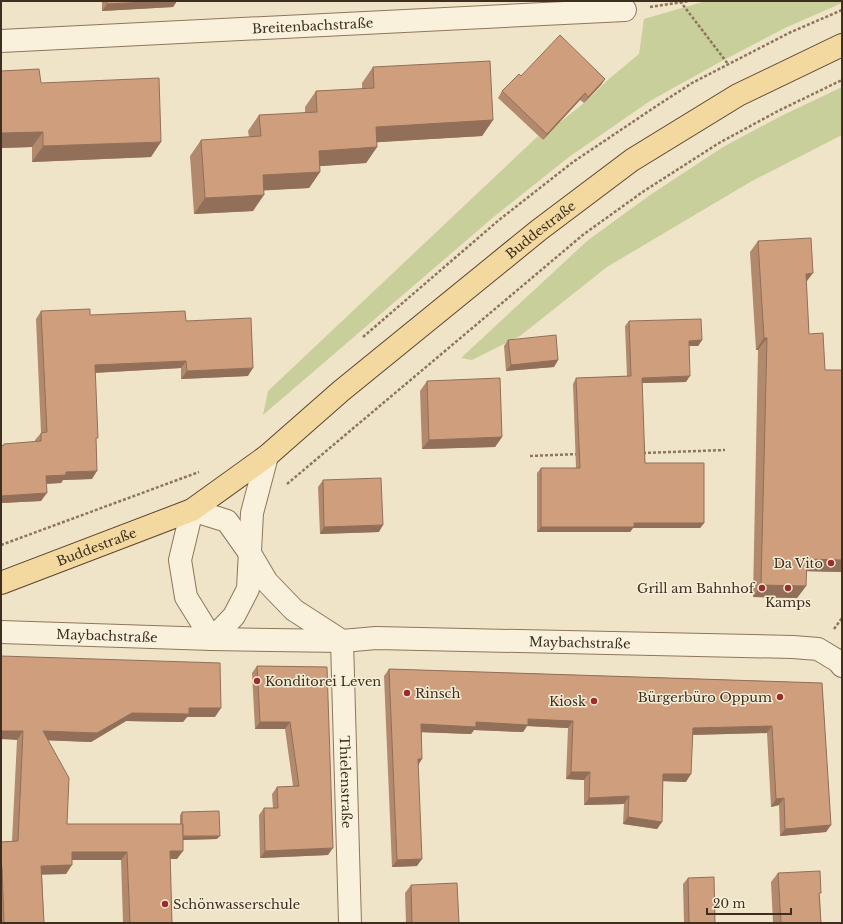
<svg xmlns="http://www.w3.org/2000/svg" width="843" height="924" font-family="'Libre Baskerville',serif">
  <style>
    .green { fill: #c9cf9b }
    .lines { fill: none; stroke-linecap: round; stroke-linejoin: round }
    .minor-casing { stroke: #8d765c; stroke-width: 24 }
    .major-casing { stroke: #5b4430; stroke-width: 24 }
    .path { stroke: #8d765c; stroke-width: 2.5; stroke-dasharray: 3 2; stroke-linecap: butt }
    .minor { stroke: #faf1dc; stroke-width: 22 }
    .major { stroke: #f3d9a0; stroke-width: 22 }
    .wall { fill: #b2896c }
    .shaded-wall { fill: #916f58 }
    .building { fill: #cf9f7d; stroke: #916f58 }
    .poi-dot { fill: #9e2a2b; stroke: #f7eed8; stroke-width: 1.5 }
    .labels { text-anchor: middle; dominant-baseline: central; stroke-width: 3; stroke-linejoin: round; paint-order: stroke }
    .street-label { font-size: 13px; fill: #3d2e20; stroke: #f7eed8 }
    .poi-label { font-size: 13px; fill: #3d2e20; stroke: #f7eed8; text-anchor: end }
  </style>
  <rect width="100%" height="100%" fill="#f0e4c8"/>
  <g class="green">
    <polygon points="706,1 842,1 842,3 785,28 720,62 650,101 569,157 496,215 263,415 268,391 538,136 543,140 560,122 584,103 610,78 639,54 644,19"/>
    <polygon points="842,87 842,135 752,181 607,267 520,336 472,360 461,358 587,241 650,195 723,147 781,116"/>
  </g>
  <g class="lines">
    <defs>
      <g id="minor">
        <path id="s1" d="M1,41l624,-31"/>
        <path id="s2" d="M1,632l211,7 130,2 34,-3 417,9 25,2 20,12 4,5"/>
        <polyline points="212,639 186,597 180,560 192,510 227,521 251,555 267,582 294,610 342,641"/>
        <polyline points="212,639 234,616 248,589 252,513 267,456"/>
        <path id="s3" d="M342,641l8,282"/>
      </g>
      <g id="major">
        <path id="s4" d="M1,583l191,-73 75,-54 74,-65 198,-161 93,-70 106,-65 104,-50"/>
      </g>
    </defs>
    <use href="#minor" class="minor-casing"/>
    <use href="#major" class="major-casing"/>
    <g class="path">
      <polyline points="680,1 728,64"/>
      <polyline points="650,7 689,1"/>
      <polyline points="363,337 499,220 573,162 655,107 692,83 789,33 842,10"/>
      <polyline points="643,453 725,450"/>
      <polyline points="530,456 578,454"/>
      <polyline points="287,484 584,234 644,191 719,143 778,111 842,80"/>
      <polyline points="1,545 199,472"/>
      <polyline points="834,629 842,618"/>
    </g>
    <use href="#minor" class="minor"/>
    <use href="#major" class="major"/>
  </g>
  <g class="wall">
    <polygon points="102,1 177,1 173,7 102,11"/>
    <polygon points="373,67 493,120 482,136 377,142 377,147 366,163 320,166 320,172 309,188 264,190 253,211 194,214 190,156 201,140 249,137 248,131 259,115 305,113 305,107 316,91 362,89 362,83"/>
    <polygon points="1,71 41,83 151,157 32,162 32,147 1,148"/>
    <polygon points="521,76 605,79 601,85 584,103 580,100 543,140 498,98 502,91"/>
    <polygon points="758,241 806,283 809,334 825,370 842,370 842,572 806,571 806,586 797,598 753,597 758,350 756,350 750,252"/>
    <polygon points="41,311 90,315 186,321 248,376 181,379 181,368 95,373 96,441 92,479 63,480 61,483 46,484 41,501 1,503 1,446 3,446 4,444 35,442 35,440 41,433 36,319"/>
    <polygon points="629,321 702,340 698,346 689,346 686,382 642,383 645,463 704,523 700,528 633,528 630,532 537,532 537,473 541,468 576,468 573,384 576,378 627,376 625,326"/>
    <polygon points="508,340 558,360 554,367 506,371 504,346"/>
    <polygon points="427,381 502,437 495,447 422,449 420,391"/>
    <polygon points="323,480 379,532 320,534 318,487"/>
    <polygon points="1,656 215,717 187,717 183,722 126,721 91,742 48,740 67,824 180,824 180,815 182,812 217,839 183,840 177,859 170,859 172,923 123,923 121,860 72,860 66,874 42,874 44,923 1,923 1,842 12,841 17,740"/>
    <polygon points="257,666 327,667 328,855 260,858 259,815 264,808 273,808 272,794 277,787 293,786 285,729 255,729 252,673"/>
    <polygon points="389,669 822,683 831,825 826,832 780,836 779,805 771,807 767,733 692,735 686,782 663,781 662,822 657,829 623,824 624,804 584,805 584,780 566,779 568,728 527,726 523,732 474,730 471,734 422,732 418,766 417,866 392,867 384,676"/>
    <polygon points="778,873 820,895 821,923 773,923 771,882"/>
    <polygon points="688,878 715,923 684,923 683,884"/>
    <polygon points="411,885 459,923 406,923 405,893"/>
  </g>
  <g class="shaded-wall">
    <polygon points="167,1 177,1 173,7 102,11 107,4"/>
    <polygon points="605,79 601,85 584,103 588,97"/>
    <polygon points="585,93 580,100 543,140 547,134"/>
    <polygon points="493,120 482,136 365,143 376,127"/>
    <polygon points="43,132 32,147 1,148 1,133"/>
    <polygon points="161,142 151,157 32,162 43,146"/>
    <polygon points="377,147 366,163 308,167 319,151"/>
    <polygon points="320,172 309,188 252,191 263,175"/>
    <polygon points="264,195 253,211 194,214 205,198"/>
    <polygon points="813,273 804,285 806,274"/>
    <polygon points="764,338 767,338 758,350 756,350"/>
    <polygon points="702,340 698,346 685,346 689,341"/>
    <polygon points="558,360 554,367 506,371 511,365"/>
    <polygon points="186,361 181,368 90,373 95,365"/>
    <polygon points="253,368 248,376 181,379 187,371"/>
    <polygon points="690,376 686,382 639,383 642,378"/>
    <polygon points="502,437 495,447 422,449 429,440"/>
    <polygon points="97,471 92,479 63,480 61,483 40,484 46,476 66,472"/>
    <polygon points="47,493 41,501 1,503 1,496"/>
    <polygon points="634,523 704,523 700,528 633,528 630,532 537,532 541,527"/>
    <polygon points="383,525 379,532 320,534 324,527"/>
    <polygon points="807,559 842,560 842,572 798,571"/>
    <polygon points="761,585 806,586 797,598 753,597"/>
    <polygon points="189,708 221,708 215,717 187,717 183,722 126,721 91,742 37,740 43,731 132,713"/>
    <polygon points="528,719 573,721 568,728 527,726 523,732 474,730 471,734 416,732 421,724 476,722"/>
    <polygon points="260,722 290,722 285,729 255,729"/>
    <polygon points="772,726 767,733 688,735 693,728"/>
    <polygon points="1,731 23,731 17,740 1,739"/>
    <polygon points="418,759 422,759 417,767"/>
    <polygon points="571,772 590,772 584,780 566,779"/>
    <polygon points="663,774 691,774 686,782 658,781"/>
    <polygon points="629,796 624,804 584,805 589,798"/>
    <polygon points="784,798 779,805 771,807 776,799"/>
    <polygon points="628,817 662,822 657,829 623,824"/>
    <polygon points="831,825 826,832 780,836 785,829"/>
    <polygon points="220,836 217,839 180,840 182,837"/>
    <polygon points="333,848 328,855 260,858 265,851"/>
    <polygon points="170,851 183,851 177,859 164,859"/>
    <polygon points="72,852 127,852 121,860 66,860"/>
    <polygon points="422,859 417,866 392,867 397,860"/>
    <polygon points="72,865 66,874 35,875 41,866"/>
  </g>
  <g class="building">
    <polygon points="107,1 167,1 107,4"/>
    <polygon points="560,35 605,79 588,97 585,93 547,134 502,91 519,74 521,76"/>
    <polygon points="490,61 493,120 376,127 377,147 319,151 320,172 263,175 264,195 205,198 201,140 261,136 259,115 317,112 316,91 374,88 373,67"/>
    <polygon points="39,69 41,83 159,78 161,142 43,146 43,132 1,133 1,71"/>
    <polygon points="811,238 813,273 806,274 809,334 823,333 825,370 842,370 842,560 807,559 806,586 761,585 767,338 764,338 758,241"/>
    <polygon points="90,309 90,315 185,311 186,321 251,318 253,368 187,371 186,361 95,365 98,438 96,438 97,471 66,472 66,475 46,476 47,493 1,496 1,446 4,445 4,444 41,441 41,433 47,432 41,311"/>
    <polygon points="701,319 702,340 689,341 690,376 642,378 645,463 704,463 704,523 634,523 634,527 541,527 541,468 580,468 576,378 631,376 629,321"/>
    <polygon points="556,335 558,360 511,365 508,340"/>
    <polygon points="500,378 502,437 429,440 427,381"/>
    <polygon points="381,478 383,525 324,527 323,480"/>
    <polygon points="1,656 220,663 221,708 189,708 189,714 132,713 97,733 43,731 69,778 67,824 183,824 183,851 170,851 172,923 130,923 127,852 72,852 72,865 41,866 44,923 4,923 2,867 1,867 1,842 18,841 23,731 1,731"/>
    <polygon points="257,666 327,667 333,848 265,851 264,808 278,808 277,787 299,786 290,722 260,722"/>
    <polygon points="389,669 822,683 831,825 785,829 784,798 776,799 772,726 693,728 691,774 663,774 662,822 628,817 629,796 589,798 590,772 571,772 573,721 528,719 528,725 476,722 476,727 421,724 422,759 418,759 422,859 397,860"/>
    <polygon points="219,811 220,836 183,836 183,824 182,824 182,812"/>
    <polygon points="820,871 821,893 819,893 821,923 781,923 778,873"/>
    <polygon points="714,877 715,923 689,923 688,878"/>
    <polygon points="457,883 459,923 412,923 411,885"/>
  </g>
  <g class="poi-dot">
    <circle cx="831" cy="563" r="4"/>
    <circle cx="762" cy="588" r="4"/>
    <circle cx="788" cy="588" r="4"/>
    <circle cx="257" cy="681" r="4"/>
    <circle cx="407" cy="693" r="4"/>
    <circle cx="780" cy="697" r="4"/>
    <circle cx="594" cy="701" r="4"/>
    <circle cx="165" cy="904" r="4"/>
  </g>
  <g class="labels">
    <g class="street-label">
      <text stroke="none"><textPath href="#s1" startOffset="312">Breitenbachstraße</textPath></text>
      <text stroke="none"><textPath href="#s4" startOffset="652">Buddestraße</textPath></text>
      <text stroke="none"><textPath href="#s4" startOffset="102">Buddestraße</textPath></text>
      <text stroke="none"><textPath href="#s2" startOffset="106">Maybachstraße</textPath></text>
      <text stroke="none"><textPath href="#s2" startOffset="579">Maybachstraße</textPath></text>
      <text stroke="none"><textPath href="#s3" startOffset="141">Thielenstraße</textPath></text>
    </g>
    <g class="poi-label">
      <text x="823" y="563">Da Vito</text>
      <text x="754" y="588">Grill am Bahnhof</text>
      <text x="788" y="602" text-anchor="middle">Kamps</text>
      <text x="265" y="681" text-anchor="start">Konditorei Leven</text>
      <text x="415" y="693" text-anchor="start">Rinsch</text>
      <text x="772" y="697">Bürgerbüro Oppum</text>
      <text x="586" y="701">Kiosk</text>
      <text x="173" y="904" text-anchor="start">Schönwasserschule</text>
    </g>
  </g>
  <rect width="843" height="924" fill="none" stroke="#3d2e20" stroke-width="4"/>
  <path d="M707 908v6h84v-6" fill="none" stroke="#3d2e20" stroke-width="2"/>
  <text x="713" y="908" font-size="12" fill="#3d2e20" stroke="#f7eed8" stroke-width="3" paint-order="stroke">20 m</text>
</svg>
